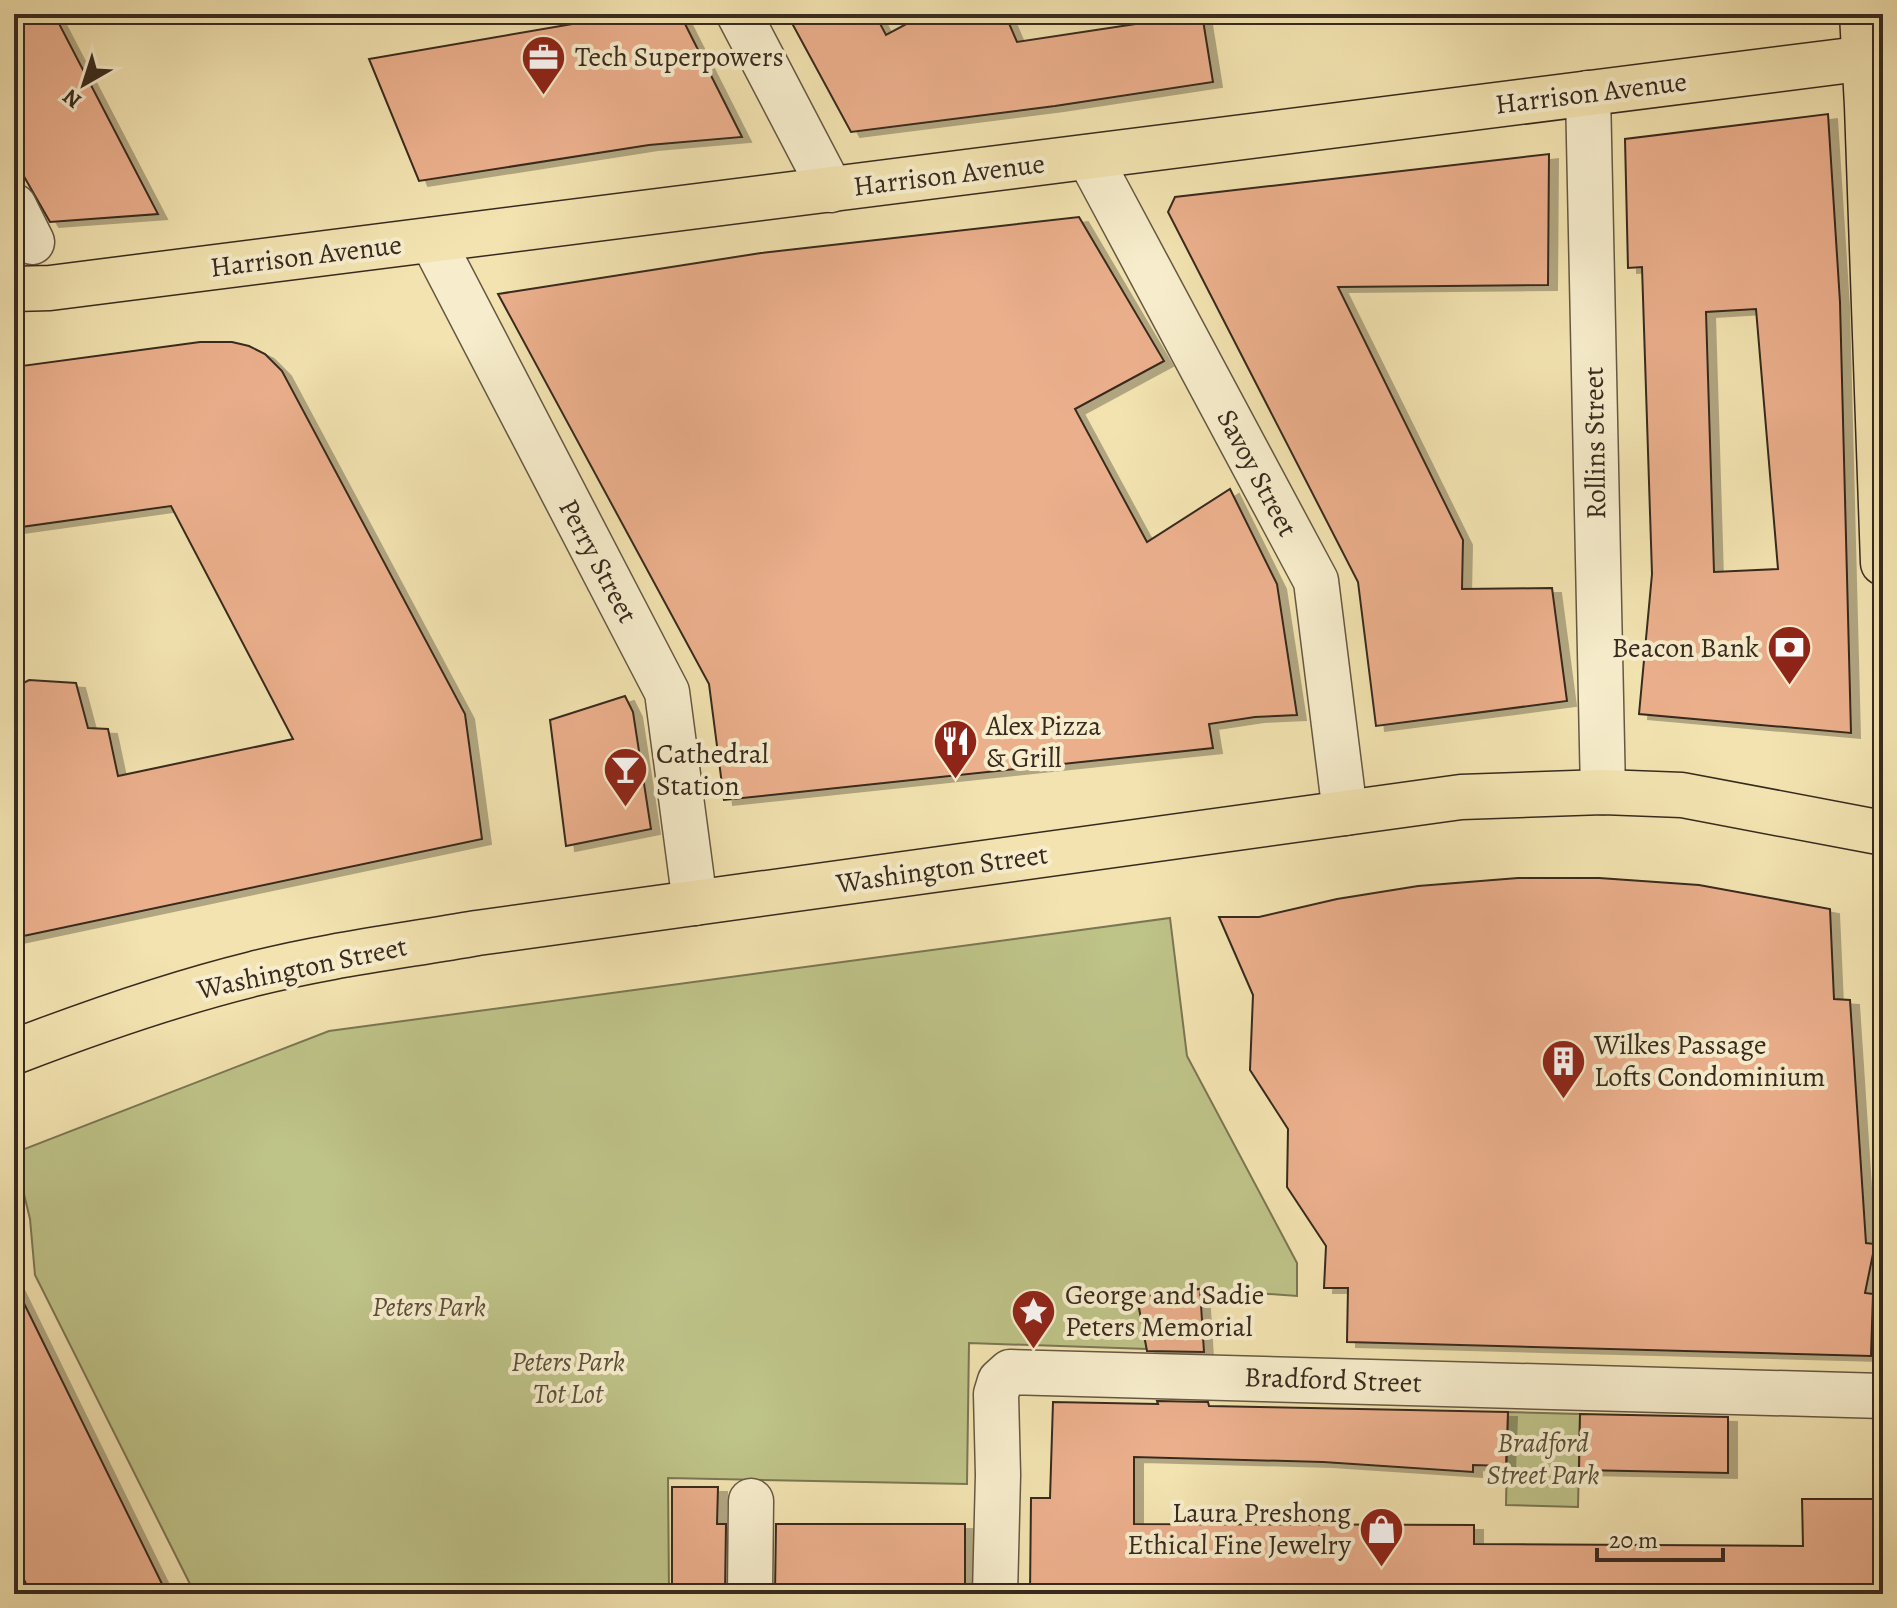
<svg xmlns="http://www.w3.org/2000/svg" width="1897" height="1608" font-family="Alegreya,serif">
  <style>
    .green { fill: #bec388; stroke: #7b7654; stroke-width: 2 }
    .building { fill: #ebaf8c; stroke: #382a1f; stroke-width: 2; fill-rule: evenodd; filter: url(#shadow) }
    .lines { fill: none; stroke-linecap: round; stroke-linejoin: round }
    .minor-casing { stroke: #665843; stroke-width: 47 }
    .major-casing { stroke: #382a1f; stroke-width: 47 }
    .minor { stroke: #f7edcc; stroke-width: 44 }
    .major { stroke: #f2e3b0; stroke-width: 44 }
    .labels { text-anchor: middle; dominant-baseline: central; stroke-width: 8; stroke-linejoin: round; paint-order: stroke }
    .poi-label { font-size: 28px; fill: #382a1f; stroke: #f7edcc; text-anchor: start }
    .street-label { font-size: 28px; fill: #382a1f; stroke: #f7edcc }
    .park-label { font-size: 28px; font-style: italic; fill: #5a5039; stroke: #f7edcc }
  </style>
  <defs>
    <filter id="shadow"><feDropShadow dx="9" dy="5" stdDeviation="0" flood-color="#0004"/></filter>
  </defs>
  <rect width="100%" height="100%" fill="#f2e3b0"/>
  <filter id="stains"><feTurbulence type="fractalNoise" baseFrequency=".0025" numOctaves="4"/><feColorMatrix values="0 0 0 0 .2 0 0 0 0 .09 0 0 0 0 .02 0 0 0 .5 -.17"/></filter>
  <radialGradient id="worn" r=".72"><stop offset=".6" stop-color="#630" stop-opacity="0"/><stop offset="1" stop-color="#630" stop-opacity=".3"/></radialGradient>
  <g class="green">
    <polygon points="1170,918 1187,1056 1297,1263 1297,1296 1200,1289 1137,1297 1147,1349 969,1343 967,1484 668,1478 669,1594 195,1594 35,1275 30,1219 14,1153 329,1031"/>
    <polygon points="1508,1412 1580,1414 1578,1507 1506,1505"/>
  </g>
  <g class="building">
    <polygon points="14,14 54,14 158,214 50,222 14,159"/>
    <polygon points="580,14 680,14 742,137 649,145 419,181 369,59 584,22"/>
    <polygon points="787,14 875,14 886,35 925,14 1005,14 1017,42 1202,14 1213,82 1055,106 851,132"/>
    <path d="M1828,114l12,188 11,431 -212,-19 13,-140 -10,-307 -14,1 -3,-129zM1756,309l22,260 -64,3 -8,-260z"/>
    <polygon points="1549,154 1548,285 1338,287 1463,540 1462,589 1552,588 1567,701 1376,726 1358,582 1168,212 1175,197"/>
    <polygon points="1079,217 1164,361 1075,409 1147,542 1230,489 1277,584 1297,715 1255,717 1209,724 1213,748 724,800 709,684 498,294 761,253"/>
    <polygon points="200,342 232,342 249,346 265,354 282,371 465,714 482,839 14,938 14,688 29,680 76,683 88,728 108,729 118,776 293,739 171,506 14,528 14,367"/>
    <polygon points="625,696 633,712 651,829 566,846 550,720"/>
    <polygon points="1518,878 1599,878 1699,885 1830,909 1834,999 1850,1000 1866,1243 1875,1244 1865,1293 1873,1294 1871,1356 1347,1342 1348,1288 1324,1288 1326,1246 1287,1187 1288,1129 1250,1070 1253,995 1219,917 1259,917 1337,899 1418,886"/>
    <polygon points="14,1283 167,1594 31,1594 14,1559"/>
    <polygon points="1200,1289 1204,1352 1147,1351 1137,1297"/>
    <polygon points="1157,1401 1208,1402 1209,1406 1508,1412 1506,1466 1473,1465 1473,1472 1323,1462 1134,1457 1134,1524 1474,1525 1474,1544 1803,1546 1802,1499 1880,1499 1882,1594 1030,1594 1031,1498 1050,1498 1053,1402 1158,1404"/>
    <polygon points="1580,1414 1728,1417 1728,1473 1579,1470"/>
    <polygon points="672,1487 718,1487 717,1524 726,1524 725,1592 672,1594"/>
    <polygon points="776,1524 965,1524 965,1593 775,1593"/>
  </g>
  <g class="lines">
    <defs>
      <g id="minor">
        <polyline points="739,14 831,190"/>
        <polyline points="1588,93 1603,792"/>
        <polyline points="1089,157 1316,581 1345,813"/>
        <polyline points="14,206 32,242"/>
        <polyline points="432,240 667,692 695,903"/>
        <polyline points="750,1594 751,1501"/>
        <polyline points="995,1594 998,1475 996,1394 1000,1381 1010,1372 1883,1396"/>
      </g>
      <g id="major">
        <polyline points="1862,14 1867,106 1883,563"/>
        <polyline points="14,289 50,288 1883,56"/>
        <path d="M14,1052c78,-30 158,-58 239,-78 74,-19 150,-28 224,-41l984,-136 142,-5 79,3 201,38"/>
      </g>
    </defs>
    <use href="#minor" class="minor-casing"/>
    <use href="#major" class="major-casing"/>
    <use href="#minor" class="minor"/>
    <use href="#major" class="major"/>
  </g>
  <defs>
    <symbol id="office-pin" viewBox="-11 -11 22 30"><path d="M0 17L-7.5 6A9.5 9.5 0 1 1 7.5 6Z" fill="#8f2418" stroke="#f7edcc"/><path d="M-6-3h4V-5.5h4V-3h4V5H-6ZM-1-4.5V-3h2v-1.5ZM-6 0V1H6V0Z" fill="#fff"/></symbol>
    <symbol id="bank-pin" viewBox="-11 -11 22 30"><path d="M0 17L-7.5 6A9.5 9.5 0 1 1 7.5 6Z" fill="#8f2418" stroke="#f7edcc"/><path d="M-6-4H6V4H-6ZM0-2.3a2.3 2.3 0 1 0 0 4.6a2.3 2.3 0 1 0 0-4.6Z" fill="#fff"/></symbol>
    <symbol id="restaurant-pin" viewBox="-11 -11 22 30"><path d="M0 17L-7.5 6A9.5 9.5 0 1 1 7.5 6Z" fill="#8f2418" stroke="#f7edcc"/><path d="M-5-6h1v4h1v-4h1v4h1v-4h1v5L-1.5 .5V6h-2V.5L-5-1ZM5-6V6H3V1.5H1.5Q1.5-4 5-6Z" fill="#fff"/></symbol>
    <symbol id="bar-pin" viewBox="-11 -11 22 30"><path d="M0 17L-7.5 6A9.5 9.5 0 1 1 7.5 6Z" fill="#8f2418" stroke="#f7edcc"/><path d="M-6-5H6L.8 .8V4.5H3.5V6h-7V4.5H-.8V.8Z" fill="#fff"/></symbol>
    <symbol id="building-pin" viewBox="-11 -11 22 30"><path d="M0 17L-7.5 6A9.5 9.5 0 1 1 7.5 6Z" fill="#8f2418" stroke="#f7edcc"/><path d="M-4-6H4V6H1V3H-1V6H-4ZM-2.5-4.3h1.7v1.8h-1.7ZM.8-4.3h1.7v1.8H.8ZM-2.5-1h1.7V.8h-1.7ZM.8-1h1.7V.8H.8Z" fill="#fff"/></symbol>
    <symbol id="sight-pin" viewBox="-11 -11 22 30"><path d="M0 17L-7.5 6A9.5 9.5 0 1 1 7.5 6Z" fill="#8f2418" stroke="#f7edcc"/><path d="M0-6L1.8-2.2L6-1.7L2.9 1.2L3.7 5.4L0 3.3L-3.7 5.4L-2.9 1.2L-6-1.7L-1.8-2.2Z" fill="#fff"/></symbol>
    <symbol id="shop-pin" viewBox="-11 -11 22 30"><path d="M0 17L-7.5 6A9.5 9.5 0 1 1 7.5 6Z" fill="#8f2418" stroke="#f7edcc"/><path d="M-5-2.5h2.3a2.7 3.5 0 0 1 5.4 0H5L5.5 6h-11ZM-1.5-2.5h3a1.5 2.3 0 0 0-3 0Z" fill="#fff"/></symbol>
  </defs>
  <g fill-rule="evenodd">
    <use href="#office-pin" x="518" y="32" width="51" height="69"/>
    <use href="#bank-pin" x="1764" y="622" width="51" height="69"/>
    <use href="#restaurant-pin" x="930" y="716" width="51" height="69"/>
    <use href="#bar-pin" x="600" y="744" width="51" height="69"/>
    <use href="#building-pin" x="1538" y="1036" width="51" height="69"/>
    <use href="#sight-pin" x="1008" y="1286" width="51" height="69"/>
    <use href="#shop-pin" x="1356" y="1504" width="51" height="69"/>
  </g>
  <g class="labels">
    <g class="poi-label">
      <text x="575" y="57">Tech Superpowers</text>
      <text x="1759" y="648" text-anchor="end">Beacon Bank</text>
      <text x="986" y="726">Alex Pizza<tspan x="986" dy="32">&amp; Grill</tspan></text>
      <text x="656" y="754">Cathedral<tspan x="656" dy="32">Station</tspan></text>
      <text x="1594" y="1045">Wilkes Passage<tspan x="1594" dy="32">Lofts Condominium</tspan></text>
      <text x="1065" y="1295">George and Sadie<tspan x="1065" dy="32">Peters Memorial</tspan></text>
      <text x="1351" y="1513" text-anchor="end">Laura Preshong<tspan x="1351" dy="32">Ethical Fine Jewelry</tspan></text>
    </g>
    <g class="street-label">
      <text transform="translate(1591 93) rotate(-7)">Harrison Avenue</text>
      <text transform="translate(949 175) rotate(-7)">Harrison Avenue</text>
      <text transform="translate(306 256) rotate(-7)">Harrison Avenue</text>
      <text transform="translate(1595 443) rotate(-91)">Rollins Street</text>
      <text transform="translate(1257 473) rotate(62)">Savoy Street</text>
      <text transform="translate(598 561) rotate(62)">Perry Street</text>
      <text transform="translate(942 869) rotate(-8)">Washington Street</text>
      <text transform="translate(302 968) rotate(-12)">Washington Street</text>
      <text transform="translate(1333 1380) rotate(2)">Bradford Street</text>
    </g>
    <g class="park-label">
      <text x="429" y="1307">Peters Park</text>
      <text x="568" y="1362">Peters Park<tspan x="568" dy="32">Tot Lot</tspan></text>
      <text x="1543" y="1443">Bradford<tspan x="1543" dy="32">Street Park</tspan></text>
    </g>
  </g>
  <rect width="1897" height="1608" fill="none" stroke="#f2e3b0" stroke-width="48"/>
  <rect x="16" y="16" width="1865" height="1576" fill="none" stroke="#382a1f" stroke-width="4"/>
  <rect x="24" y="24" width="1849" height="1560" fill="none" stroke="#382a1f" stroke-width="2"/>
  <g transform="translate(84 84) rotate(219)" stroke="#f7edcc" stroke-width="6" paint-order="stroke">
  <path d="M0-6L14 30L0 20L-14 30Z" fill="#382a1f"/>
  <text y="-12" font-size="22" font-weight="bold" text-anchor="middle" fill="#382a1f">N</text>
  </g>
  <path d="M1597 1548v12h126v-12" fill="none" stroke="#382a1f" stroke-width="4"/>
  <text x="1609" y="1548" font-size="24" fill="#382a1f" stroke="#f7edcc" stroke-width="6" paint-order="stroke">20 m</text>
  <rect width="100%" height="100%" filter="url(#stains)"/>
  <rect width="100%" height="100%" fill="url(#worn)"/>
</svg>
